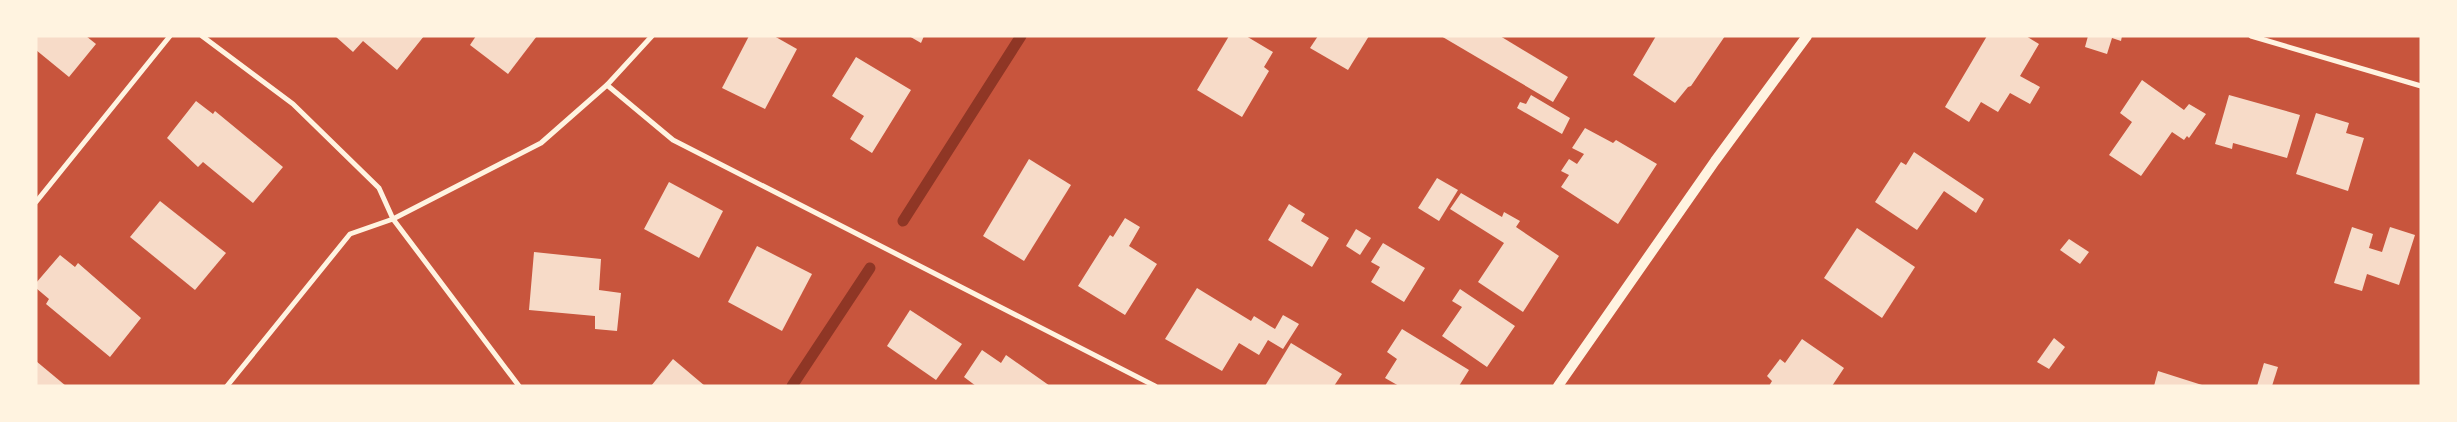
<svg xmlns="http://www.w3.org/2000/svg" width="2457" height="422" viewBox="0 0 2457 422" font-family="'Crimson Pro',serif">
	<style>
		.lines { fill: none; stroke-linecap: round; stroke-linejoin: round }
		.stream { stroke: #8f3625; stroke-width: 11 }
		.building { fill: #f7dbc8 }
		.minor { stroke: #fff3e0; stroke-width: 5 }
		.secondary { stroke: #fff3e0; stroke-width: 10 }
	</style>
	<rect width="100%" height="100%" fill="#c8553d"/>
	<g class="lines">
		<g class="stream">
			<polyline points="903,221 1021,36"/>
			<polyline points="792,386 870,268"/>
		</g>
	</g>
	<g class="building">
		<polygon points="36,36 86,36 96,44 69,77 36,50"/>
		<polygon points="335,36 424,36 397,70 363,41 353,52"/>
		<polygon points="476,36 537,36 508,74 470,45"/>
		<polygon points="749,36 774,36 797,49 765,109 722,88"/>
		<polygon points="909,36 924,36 921,43"/>
		<polygon points="1229,36 1246,36 1273,52 1264,67 1269,71 1242,117 1197,90"/>
		<polygon points="1318,36 1369,36 1348,70 1310,48"/>
		<polygon points="1441,36 1500,36 1568,77 1553,102"/>
		<polygon points="1656,36 1725,36 1691,86 1688,87 1675,103 1633,75"/>
		<polygon points="1987,36 2026,36 2039,44 2020,76 2040,87 2030,104 2010,93 1998,112 1981,102 1969,122 1945,107"/>
		<polygon points="2088,36 2122,36 2121,41 2112,38 2107,54 2085,47"/>
		<polygon points="856,57 911,90 872,153 850,139 864,116 832,96"/>
		<polygon points="2142,80 2184,110 2189,104 2206,114 2189,138 2187,136 2184,140 2172,132 2141,176 2109,155 2132,122 2120,113"/>
		<polygon points="1531,95 1570,118 1562,134 1517,108 1520,102 1526,104"/>
		<polygon points="2229,95 2300,115 2287,158 2233,143 2232,149 2215,144"/>
		<polygon points="196,101 213,114 215,111 283,167 253,203 203,162 198,167 167,138"/>
		<polygon points="2316,113 2349,123 2346,133 2364,138 2348,191 2296,174"/>
		<polygon points="1585,128 1613,143 1616,140 1657,164 1618,224 1561,187 1569,175 1561,171 1569,159 1577,164 1584,154 1572,148"/>
		<polygon points="1914,152 1984,199 1976,213 1944,191 1917,230 1875,202 1901,162 1906,165"/>
		<polygon points="1029,159 1071,185 1024,261 983,236"/>
		<polygon points="1437,178 1458,190 1439,221 1418,208"/>
		<polygon points="669,182 723,211 699,258 644,229"/>
		<polygon points="1461,193 1502,217 1504,212 1520,221 1516,227 1559,256 1523,312 1478,282 1504,243 1450,209"/>
		<polygon points="160,201 226,253 195,290 130,237"/>
		<polygon points="1289,204 1305,214 1301,221 1329,238 1312,267 1268,240"/>
		<polygon points="1125,218 1140,227 1129,246 1157,264 1125,315 1078,286 1110,235 1113,237"/>
		<polygon points="2352,227 2373,234 2369,248 2382,252 2390,227 2415,235 2399,285 2367,274 2362,291 2334,283"/>
		<polygon points="1857,228 1915,267 1882,318 1824,278"/>
		<polygon points="1356,229 1371,238 1360,255 1346,246"/>
		<polygon points="2069,239 2089,252 2080,264 2060,250"/>
		<polygon points="1383,243 1425,268 1404,302 1371,282 1380,267 1371,262"/>
		<polygon points="757,246 812,274 782,331 728,302"/>
		<polygon points="534,252 601,259 599,290 621,293 617,331 595,329 595,316 529,310"/>
		<polygon points="60,255 75,267 78,263 141,318 110,357 46,304 49,299 36,288 36,283"/>
		<polygon points="1197,288 1251,321 1254,316 1275,329 1283,315 1299,324 1283,349 1268,340 1259,355 1239,343 1222,371 1165,339"/>
		<polygon points="1460,289 1515,326 1487,367 1442,336 1462,307 1452,301"/>
		<polygon points="910,310 962,344 936,380 887,346"/>
		<polygon points="1402,329 1469,370 1459,386 1399,386 1385,378 1397,359 1387,352"/>
		<polygon points="2054,338 2065,347 2049,369 2037,362"/>
		<polygon points="1802,339 1844,368 1832,386 1769,386 1772,381 1767,376 1780,359 1785,363"/>
		<polygon points="1291,343 1342,374 1334,386 1265,386"/>
		<polygon points="982,350 1001,363 1006,355 1050,386 976,386 964,377"/>
		<polygon points="673,359 705,386 651,386"/>
		<polygon points="36,361 66,386 36,386"/>
		<polygon points="2264,363 2278,367 2272,386 2257,386"/>
		<polygon points="2158,371 2202,385 2202,386 2154,386"/>
	</g>
	<g class="lines">
		<g class="minor">
			<polyline points="202,36 293,104 379,188 393,219 519,386"/>
			<polyline points="2251,36 2421,86"/>
			<polyline points="607,85 673,140 1155,386"/>
			<polyline points="36,202 170,36"/>
			<polyline points="227,386 350,234 393,219 541,143 607,85 652,36"/>
		</g>
		<polyline class="secondary" points="1558,386 1715,161 1807,36"/>
	</g>
	<rect width="2457" height="422" fill="none" stroke="#fff3e0" stroke-width="75"/>
</svg>
